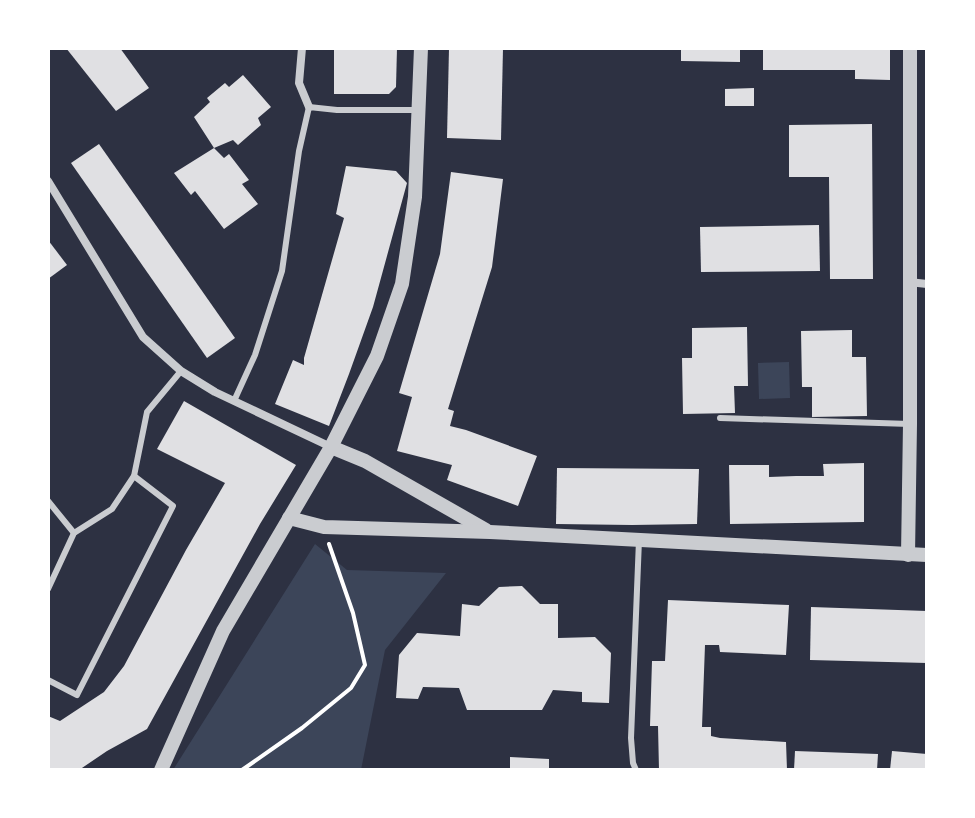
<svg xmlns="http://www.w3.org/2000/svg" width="975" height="818" viewBox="0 0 975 818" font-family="'DM Sans',sans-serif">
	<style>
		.green { fill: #3c4559 }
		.building { fill: #e0e0e3 }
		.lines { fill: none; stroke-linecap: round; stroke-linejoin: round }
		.path { stroke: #fff; stroke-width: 4 }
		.service { stroke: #caccd0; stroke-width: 6 }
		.minor { stroke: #caccd0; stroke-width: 8 }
		.tertiary { stroke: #caccd0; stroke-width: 14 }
	</style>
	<rect width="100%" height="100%" fill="#2d3142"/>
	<g class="green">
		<polygon points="789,362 790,398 759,399 758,363"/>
		<polygon points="315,544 347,570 446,573 385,650 361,770 173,770"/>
	</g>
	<g class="building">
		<polygon points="66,48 120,48 149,88 116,111"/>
		<polygon points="397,48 396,87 389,94 334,94 334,49"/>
		<polygon points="449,48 503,48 501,140 447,138"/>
		<polygon points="681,48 740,48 740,62 681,61"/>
		<polygon points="763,48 890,48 890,80 855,79 855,70 763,70"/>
		<polygon points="243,75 271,107 258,118 261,125 238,145 233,140 214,148 194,117 210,102 207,98 225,83 229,87"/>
		<polygon points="754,88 754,106 725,106 725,89"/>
		<polygon points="872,124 873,279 830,279 829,177 789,177 789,125"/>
		<polygon points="99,144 235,338 207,358 71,163"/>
		<polygon points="214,148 224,158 229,154 249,180 242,184 258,204 224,229 195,191 191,195 174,173"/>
		<polygon points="346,166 396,171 407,183 373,307 349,374 329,426 275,404 293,360 304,365 304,358 344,218 336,214"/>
		<polygon points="451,172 503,179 492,267 448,409 454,411 450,426 466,430 537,456 518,506 447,480 452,465 397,451 412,397 399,393 440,254"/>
		<polygon points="819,225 820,271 701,272 700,227"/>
		<polygon points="48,240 67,265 48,279"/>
		<polygon points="747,327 748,386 734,386 735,413 683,414 682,358 692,358 692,328"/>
		<polygon points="852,330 852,357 866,357 867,416 812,417 812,387 802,387 801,331"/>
		<polygon points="184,401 296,465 260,524 147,729 107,751 79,770 48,770 48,716 60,721 104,692 124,666 186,550 225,483 157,449"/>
		<polygon points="864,463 864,522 730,524 729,465 769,465 769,477 796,476 824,476 823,464"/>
		<polygon points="557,468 699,469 697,524 632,525 556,524"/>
		<polygon points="522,586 540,604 558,604 558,638 595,637 611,653 609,703 582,702 582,692 553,690 542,710 467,710 459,688 423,687 418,699 396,698 399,655 417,633 460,636 462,604 479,606 499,587"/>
		<polygon points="668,600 789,605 786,655 720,652 719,645 705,645 702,727 711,727 711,736 720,738 786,742 787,770 659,770 658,726 650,726 652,661 665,661"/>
		<polygon points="811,607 927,611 927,663 810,660"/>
		<polygon points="795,751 878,754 877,770 794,770"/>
		<polygon points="892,751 927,754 927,770 890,770"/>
		<polygon points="510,757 549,759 549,770 510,770"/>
	</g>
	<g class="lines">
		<polyline class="path" points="242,770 302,728 351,688 365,665 353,613 329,544"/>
		<g class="service">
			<polyline points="234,401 255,355 282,271 299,151 309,107 337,110 418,110"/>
			<polyline points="720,418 910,424"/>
			<polyline points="48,501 74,533"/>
			<polyline points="48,589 74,533 112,509 134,476 147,412 181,371"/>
			<polyline points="48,680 77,695 173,506 134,476"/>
			<polyline points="636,770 633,763 631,738 639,540"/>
		</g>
		<g class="minor">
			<polyline points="302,48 299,83 309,107"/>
			<polyline points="48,181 143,337 181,371 215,392 331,447"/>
			<polyline points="909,282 927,284"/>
		</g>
		<g class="tertiary">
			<polyline points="331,447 365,461 486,530"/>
			<polyline points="289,518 324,527 490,532 927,555"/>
			<polyline points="908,555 910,424 910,48"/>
			<polyline points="161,770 223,631 331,447 377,356 402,284 415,197 421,48"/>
		</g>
	</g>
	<rect width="975" height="818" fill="none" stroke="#ffffff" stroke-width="100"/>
</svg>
